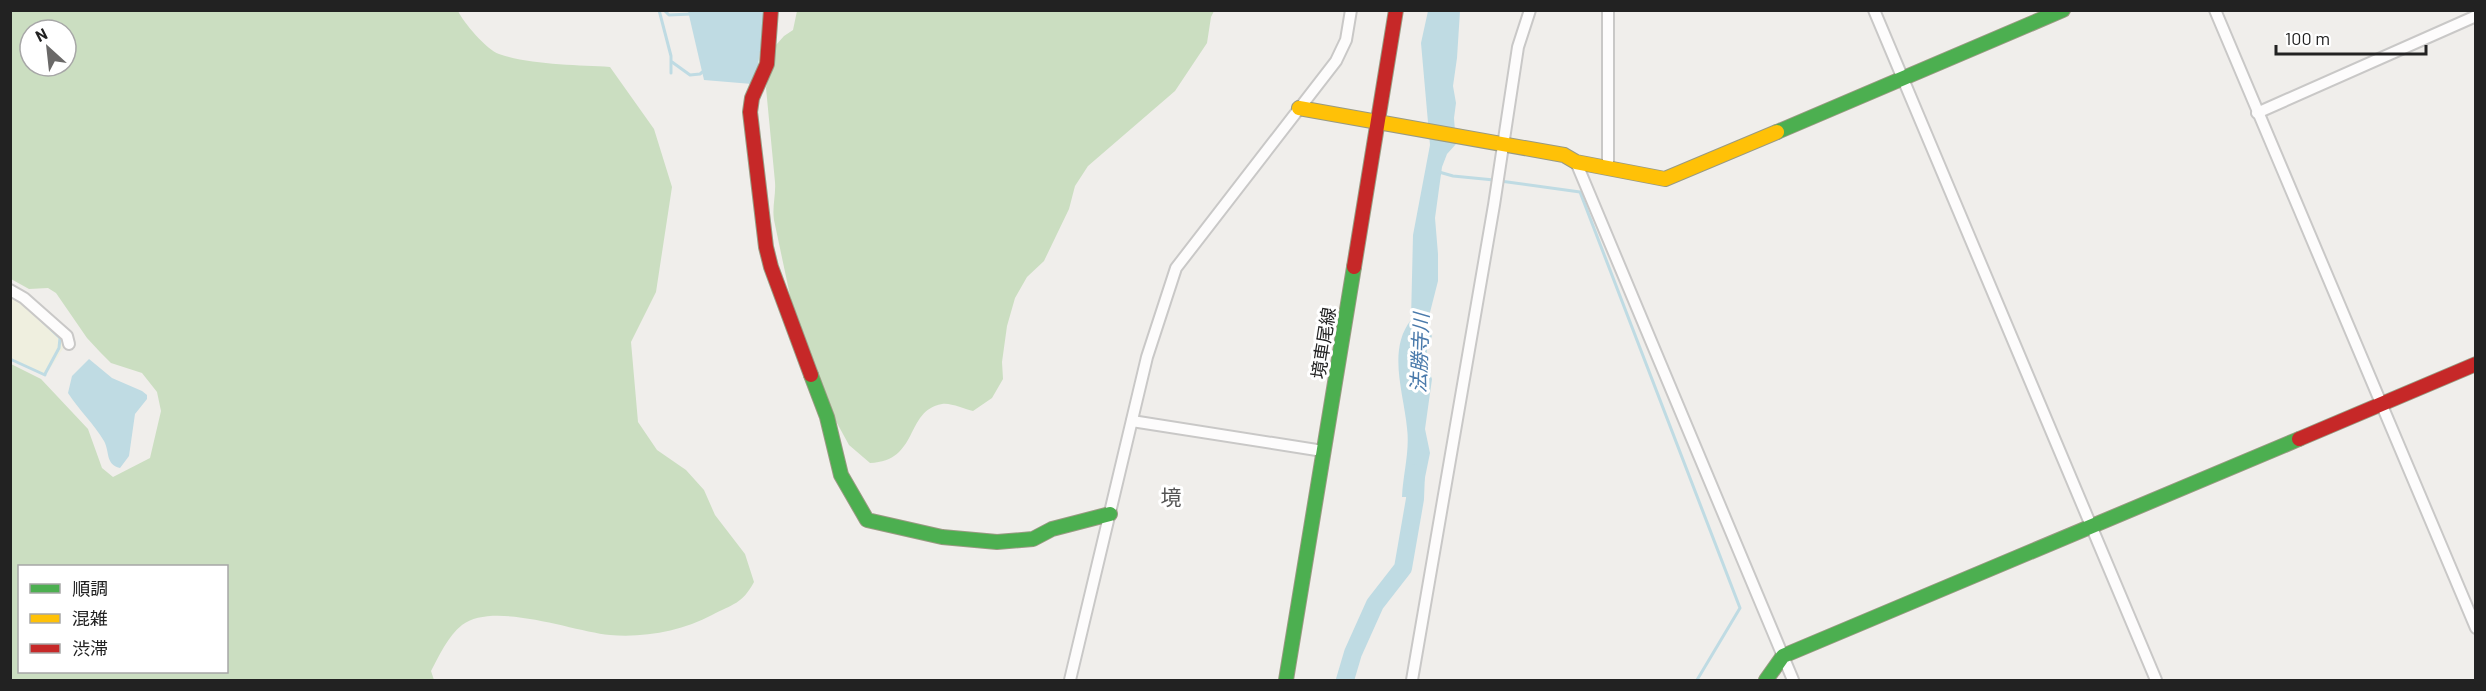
<svg xmlns="http://www.w3.org/2000/svg" width="2486" height="691" viewBox="0 0 2486 691" font-family="Barlow,'Noto Sans JP',sans-serif">
	<style>
		.farmland { fill: #efefdf }
		.forest { fill: #cbdec1; fill-rule: evenodd }
		.water { fill: #bfdbe3 }
		.lines { fill: none; stroke-linecap: round; stroke-linejoin: round }
		.stream { stroke: #bfdbe3; stroke-width: 3 }
		.river { stroke: #bfdbe3; stroke-width: 18 }
		.street-casing { stroke: #c9c8c7; stroke-width: 14 }
		.fast-casing { stroke: #999a82; stroke-width: 16 }
		.slow-casing { stroke: #999a82; stroke-width: 16 }
		.jam-casing { stroke: #999a82; stroke-width: 16 }
		.street { stroke: #fdfcfc; stroke-width: 10 }
		.fast { stroke: #4caf50; stroke-width: 14 }
		.slow { stroke: #ffc107; stroke-width: 14 }
		.jam { stroke: #c62828; stroke-width: 14 }
		.labels { text-anchor: middle; dominant-baseline: central; stroke-width: 6; stroke-linejoin: round; paint-order: stroke }
		.street-label { font-size: 18px; fill: #222; stroke: #fff }
		.water-label { font-size: 20px; font-style: italic; fill: #4a7aab; stroke: #fff }
		.quarter-label { font-size: 21px; fill: #555; stroke: #fff }
	</style>
	<rect width="100%" height="100%" fill="#f0eeeb"/>
	<polygon class="farmland" points="10,293 66,337 66,344 45,376 11,360"/>
	<g class="forest">
		<path d="M11 10 458 11C463 22 487 50 499 54 529 65 578 65 610 67L654 129 672 187 656 292 631 342 638 422 657 450 686 470 704 490 715 515 745 554 754 582C742 604 733 604 712 615 682 631 644 638 610 635 572 631 494 601 462 625 448 636 439 656 431 671L434 680H11V364L41 379 88 429 102 468 113 477 150 458 161 411 157 392 142 373 111 363 100 352 87 338 56 293 48 288 29 289 11 279 12 155ZM30 30H66V66H30ZM20 566H226V672H20Z"/>
		<path d="M797 11H1214L1211 17 1207 43 1175 91 1088 166 1075 186 1069 209 1044 261 1027 277 1015 298 1007 326 1002 362 1003 379 992 398 973 411C965 409 949 402 942 404 904 411 920 461 870 463L849 445 832 414 795 319 774 220C772 207 776 195 775 182L766 88 776 45 784 36 793 30Z"/>
	</g>
	<g class="water">
		<polygon points="688,11 766,11 758,65 752,84 704,80"/>
		<path d="M1428 11H1460L1457 58 1453 86 1456 103 1454 118 1456 144 1447 154 1442 167 1435 218 1438 254V281L1426 328 1432 336 1427 347V366L1432 379 1425 429 1430 453 1421 497H1402C1403 474 1410 451 1407 428 1404 394 1387 350 1411 320L1413 235 1430 145 1421 43Z"/>
		<path d="M89 359 112 378 142 391 147 395V399L135 414 129 456 120 468C105 464 110 452 104 441 94 424 79 410 68 393L72 376Z"/>
	</g>
	<g class="lines">
		<g class="stream">
			<polyline points="659,10 671,56 671,73"/>
			<polyline points="664,10 669,15 691,14"/>
			<polyline points="672,62 690,75 700,74 706,69"/>
			<polyline points="1439,172 1453,176 1494,180"/>
			<polyline points="1500,181 1580,192 1740,608 1697,680"/>
			<polyline points="25,305 60,338 59,348 45,374"/>
			<polyline points="10,359 45,375"/>
		</g>
		<polyline class="river" points="1345,680 1353,653 1375,604 1403,568 1415,499 1416,473"/>
		<g class="street-casing">
			<g id="street">
				<polyline points="1608,10 1608,167"/>
				<polyline points="1874,10 2156,680"/>
				<polyline points="2215,10 2476,628"/>
				<polyline points="2257,113 2476,16"/>
				<polyline points="1576,162 1793,680"/>
				<polyline points="10,290 24,298 67,336 69,344"/>
				<polyline points="1132,421 1323,451"/>
				<polyline points="1070,680 1147,357 1176,268 1336,61 1346,40 1351,10"/>
				<polyline points="1412,680 1494,205 1518,47 1530,10"/>
			</g>
		</g>
		<g class="fast-casing">
			<g id="fast">
				<polyline points="1777,132 2063,10"/>
				<polyline points="811,375 827,417 841,475 867,520 942,537 997,542 1033,539 1052,529 1110,514"/>
				<polyline points="1286,680 1354,267"/>
				<polyline points="1766,680 1783,656 2299,439"/>
			</g>
		</g>
		<g class="slow-casing">
			<polyline id="slow" points="1299,108 1564,155 1576,162 1665,179 1777,132"/>
		</g>
		<g class="jam-casing">
			<g id="jam">
				<polyline points="771,10 767,64 752,98 750,112 766,247 771,267 811,375"/>
				<polyline points="1354,267 1396,10"/>
				<polyline points="2299,439 2476,364"/>
			</g>
		</g>
		<use href="#street" class="street"/>
		<use href="#fast" class="fast"/>
		<use href="#slow" class="slow"/>
		<use href="#jam" class="jam"/>
	</g>
	<g class="labels">
		<g class="street-label">
			<text transform="translate(1323 343) rotate(-81)">境車尾線</text>
		</g>
		<g class="water-label">
			<text transform="translate(1419 353) rotate(-88)">法勝寺川</text>
		</g>
		<g class="quarter-label">
			<text x="1171" y="496">境</text>
		</g>
	</g>
	<rect width="2486" height="691" fill="none" stroke="#222222" stroke-width="24"/>
	<rect x="18" y="565" width="210" height="108" fill="#ffffff" stroke="#a7a7a7" stroke-width="1.5"/>
	<rect x="30" y="584" width="30" height="9" fill="#4caf50" stroke="#a7a7a7" stroke-width="1.5"/>
	<text x="72" y="595" font-size="18" fill="#222222">順調</text>
	<rect x="30" y="614" width="30" height="9" fill="#ffc107" stroke="#a7a7a7" stroke-width="1.5"/>
	<text x="72" y="625" font-size="18" fill="#222222">混雑</text>
	<rect x="30" y="644" width="30" height="9" fill="#c62828" stroke="#a7a7a7" stroke-width="1.5"/>
	<text x="72" y="655" font-size="18" fill="#222222">渋滞</text>
	<g transform="translate(48 48) rotate(333)"><circle r="28" fill="#ffffff" stroke="#a7a7a7" stroke-width="1.5"/>
	<path d="M0-4.5L10 22L0 15L-10 22Z" fill="#6a6968"/>
	<text y="-9" font-size="16" font-weight="bold" text-anchor="middle" fill="#222222">N</text>
	</g>
	<path d="M2276 45v9h150v-9" fill="none" stroke="#222222" stroke-width="3"/>
	<text x="2285" y="45" font-size="18" fill="#222222" stroke="#ffffff" stroke-width="4.5" paint-order="stroke">100 m</text>
</svg>
